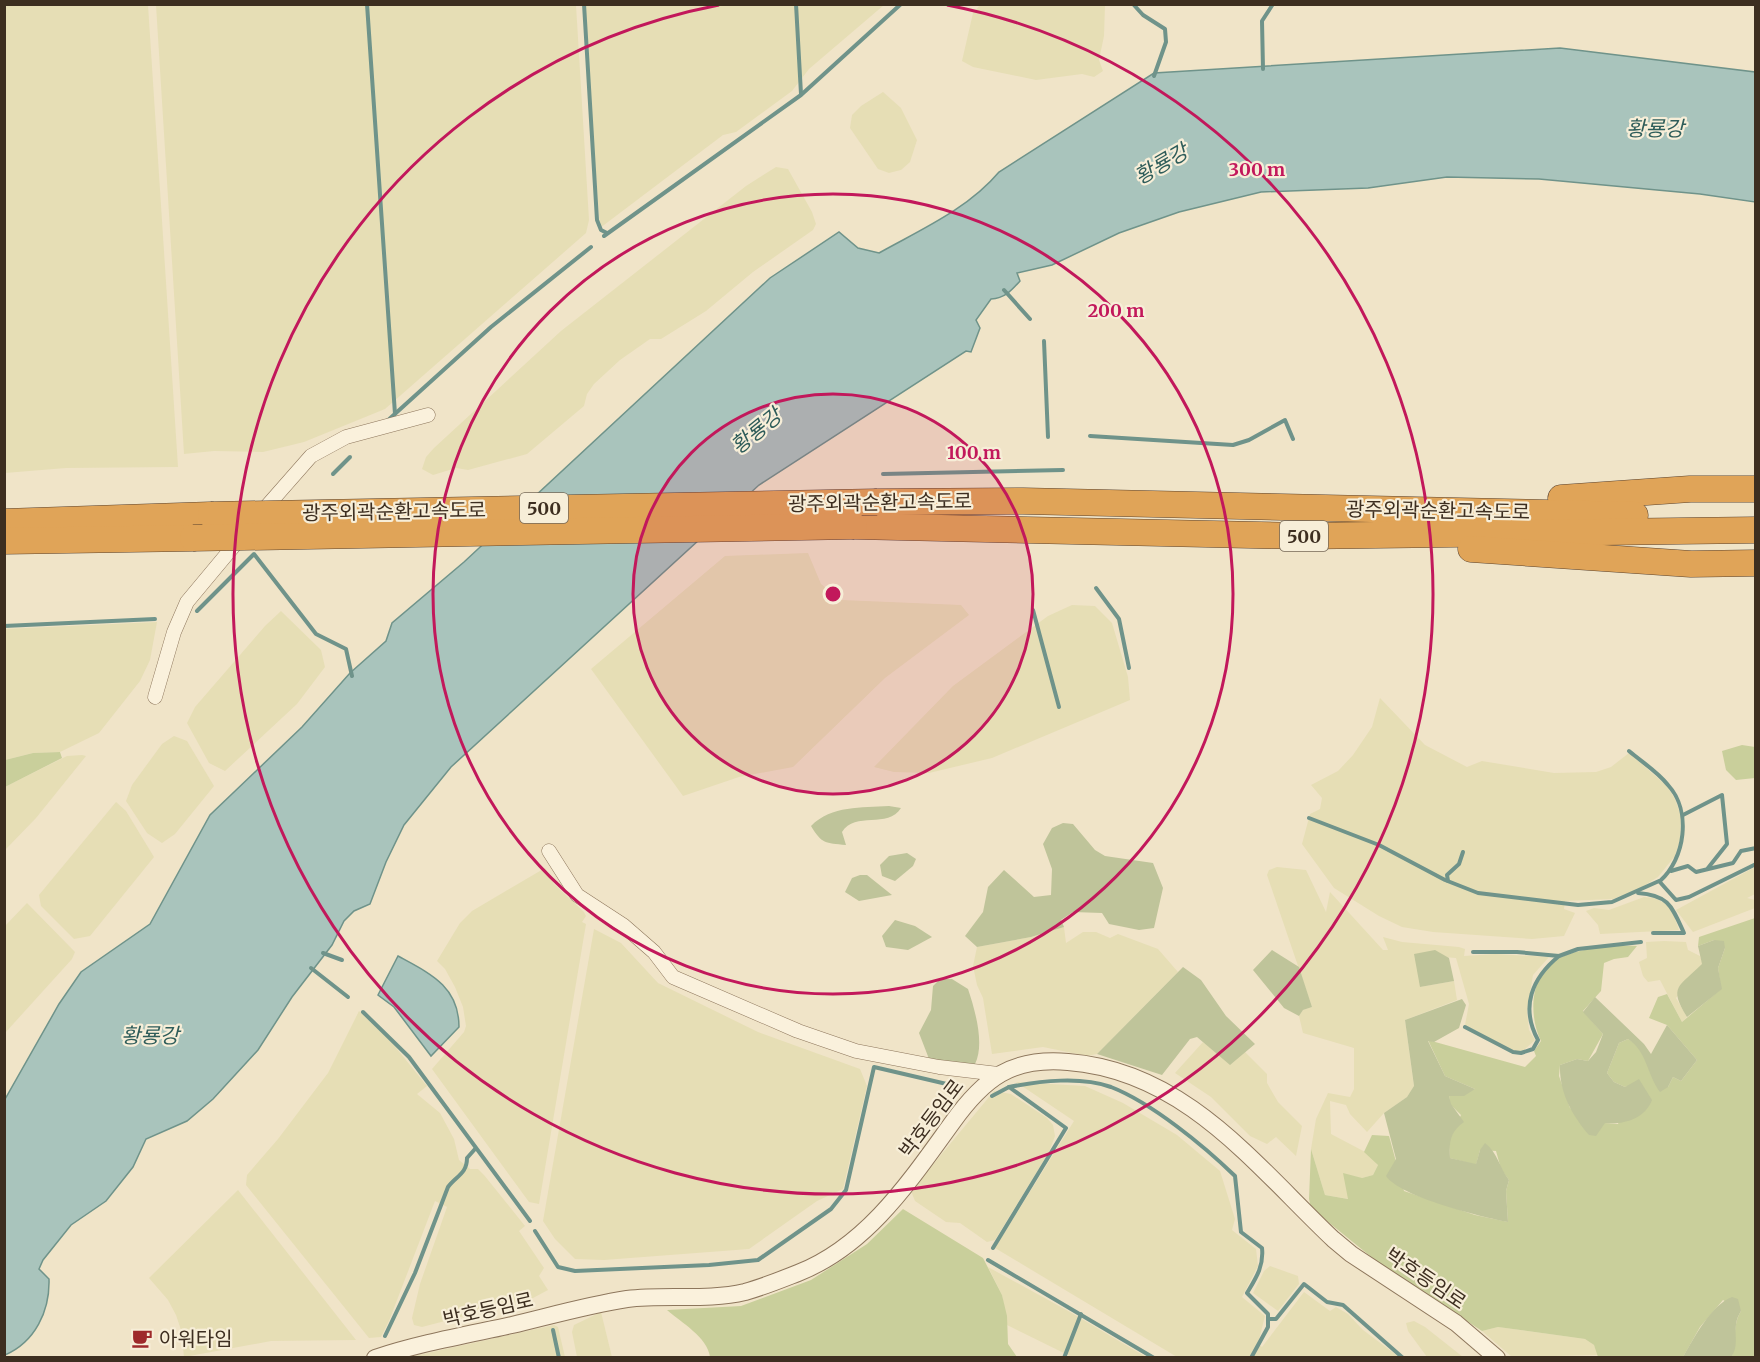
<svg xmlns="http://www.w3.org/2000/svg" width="1760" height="1362" viewBox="0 0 1760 1362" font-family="Merriweather,'Noto Sans KR',serif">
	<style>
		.farmland { fill: #e6deb5 }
		.green { fill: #c9cf9b }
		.cemetery { fill: #bfc49a }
		.water { fill: #a9c4bc; stroke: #6f938a; stroke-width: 1.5 }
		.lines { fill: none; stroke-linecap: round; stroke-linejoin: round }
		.stream { stroke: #6f938a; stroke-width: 4 }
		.minor-casing { stroke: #8d765c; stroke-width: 15 }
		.tertiary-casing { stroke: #8d765c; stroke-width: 18 }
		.motorway-casing { stroke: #5b4430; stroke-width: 27 }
		.minor { stroke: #faf1dc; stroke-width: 14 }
		.tertiary { stroke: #faf1dc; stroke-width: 16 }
		.motorway { stroke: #e0a458; stroke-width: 26 }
		.motorway-bridge-casing { stroke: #5b4430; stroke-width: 27; stroke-linecap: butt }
		.motorway-bridge { stroke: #e0a458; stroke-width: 26 }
		.ring { fill: none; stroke: #c2185b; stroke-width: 3 }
		.labels { text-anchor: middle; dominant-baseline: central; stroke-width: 4.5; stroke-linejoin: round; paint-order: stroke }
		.shield { fill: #f7eed8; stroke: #756857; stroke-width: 1.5 }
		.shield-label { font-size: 18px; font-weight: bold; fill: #3d2e20 }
		.street-label { font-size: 20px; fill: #3d2e20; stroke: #f7eed8 }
		.poi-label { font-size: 20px; fill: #3d2e20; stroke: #f7eed8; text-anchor: start }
		.water-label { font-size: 21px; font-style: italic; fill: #2f5d5a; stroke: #f7eed8 }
		.centre { fill: #c2185b; stroke: #f7eed8; stroke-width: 3 }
		.ring-label { font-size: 18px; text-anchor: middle; font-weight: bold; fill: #c2185b; stroke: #f7eed8; stroke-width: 4.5; stroke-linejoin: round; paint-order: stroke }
	</style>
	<rect width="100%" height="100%" fill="#f0e4c8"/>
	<g class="farmland">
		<polygon points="5,4 148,5 178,467 66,468 5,473"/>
		<polygon points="156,5 576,5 589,220 586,233 385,409 304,442 263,452 214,451 184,454"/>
		<polygon points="583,5 583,4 884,5 809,69 792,91 736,132 723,135 600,228"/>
		<polygon points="980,5 1105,5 1104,36 1099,60 1103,71 1094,77 1082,74 1036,80 973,67 962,61 973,13"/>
		<polygon points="883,92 901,108 917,140 910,162 901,170 889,173 878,169 850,128 852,115 861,106"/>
		<polygon points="776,167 788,169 812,212 816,224 813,230 753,272 706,311 661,339 650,339 620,360 594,384 587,394 584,406 527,454 468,470 456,468 433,475 422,469 426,457 434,448 561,331 746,186"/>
		<polygon points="808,553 821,584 841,600 961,605 969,615 885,678 793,767 739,777 683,796 591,669 725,556"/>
		<polygon points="1072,605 1095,606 1112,623 1128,677 1130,700 992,758 929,773 894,772 874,767 953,686 1048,616"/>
		<polygon points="281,611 321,650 325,667 297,704 225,771 209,763 187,723 195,707 265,626"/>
		<polygon points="157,622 150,660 140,681 99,733 60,752 33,753 5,760 4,629"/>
		<polygon points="1380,698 1425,745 1467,767 1482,761 1554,773 1596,772 1611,767 1629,753 1667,786 1675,799 1681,816 1680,840 1675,856 1658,877 1639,889 1613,899 1565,901 1564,909 1575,913 1564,936 1532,939 1433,932 1402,927 1379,916 1334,888 1302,844 1310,814 1320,809 1322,798 1311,785 1338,771 1353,755 1372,727"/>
		<polygon points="174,736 187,741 214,786 175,834 162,843 147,833 126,801 132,785 162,744"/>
		<polygon points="82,755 86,756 36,818 5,850 5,787 67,756"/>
		<polygon points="116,802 126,811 154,857 90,936 74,939 41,906 39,895"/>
		<polygon points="1277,867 1306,870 1326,912 1330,892 1383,950 1388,950 1383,937 1402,942 1459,947 1465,949 1464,956 1495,954 1549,957 1533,975 1527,1012 1529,1030 1535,1040 1523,1051 1514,1051 1465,1025 1469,1004 1456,958 1443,957 1420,987 1454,981 1457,1000 1405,1020 1414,1087 1407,1097 1384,1113 1367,1132 1350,1114 1346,1105 1330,1101 1331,1134 1369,1154 1378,1165 1373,1175 1362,1178 1349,1199 1325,1195 1311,1149 1316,1119 1328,1093 1350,1097 1354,1089 1354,1048 1303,1033 1299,1016 1303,1010 1312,1007 1267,875 1269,870"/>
		<polygon points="1755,867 1755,894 1747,898 1755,900 1755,908 1693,932 1676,910"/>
		<polygon points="545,868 554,884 584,912 586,916 582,922 586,924 539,1204 529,1202 432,1069 464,1032 466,1026 463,1007 455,987 445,969 437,961 460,923 472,911"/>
		<polygon points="1644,897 1654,898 1665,903 1673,912 1679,930 1600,934 1598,925 1586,911 1594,908 1609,910"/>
		<polygon points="27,903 75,952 72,959 5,1033 5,926"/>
		<polygon points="1064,927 1066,943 1083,932 1096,932 1110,938 1118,934 1158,949 1178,972 1097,1054 1087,1056 1043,1047 992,1054 983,998 977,985 973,966 977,947 1031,937"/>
		<polygon points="594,929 621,943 658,983 758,1032 860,1069 867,1086 843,1189 817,1201 749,1249 604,1260 575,1259 555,1239 543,1221"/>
		<polygon points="1664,941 1686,942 1688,950 1700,956 1703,964 1676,998 1687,1017 1682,1022 1660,980 1648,982 1643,976 1639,962 1647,958 1646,942"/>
		<polygon points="359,1011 393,1044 427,1086 417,1094 440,1113 454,1139 459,1160 470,1169 478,1169 484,1175 525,1226 519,1231 544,1268 539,1276 548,1290 533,1298 422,1327 414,1325 412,1318 420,1284 447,1207 435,1201 389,1321 381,1337 369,1338 246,1185 247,1175 278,1139 328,1073"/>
		<polygon points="1203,1042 1230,1064 1245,1052 1267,1074 1267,1083 1278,1102 1302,1126 1296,1156 1276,1137 1267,1144 1250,1136 1211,1097 1175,1073"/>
		<polygon points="1016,1082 1085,1086 1123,1103 1177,1135 1220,1171 1235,1219 1232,1230 1256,1249 1258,1266 1242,1297 1265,1316 1258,1344 1262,1347 1304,1292 1330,1311 1336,1307 1348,1314 1363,1330 1399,1357 1177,1357 995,1248 1074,1121"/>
		<polygon points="994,1091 1011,1094 1047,1118 1053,1125 1055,1136 1049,1152 995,1240 987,1242 960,1223 946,1222 915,1201 911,1191"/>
		<polygon points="238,1190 356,1340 271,1341 184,1357 181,1330 176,1315 168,1300 149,1278"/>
		<polygon points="1270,1266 1298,1276 1299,1284 1278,1311 1253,1293 1264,1271"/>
		<polygon points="988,1267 1070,1312 1146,1357 1072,1357 1007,1325 1002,1295"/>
		<polygon points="601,1312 612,1357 577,1357 572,1332 574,1325"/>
		<polygon points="1414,1321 1425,1327 1463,1357 1427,1357 1408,1331 1406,1323"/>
		<polygon points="554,1325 558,1327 565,1357 405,1358"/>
		<polygon points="1498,1327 1585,1339 1594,1345 1599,1355 1512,1357 1482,1331"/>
	</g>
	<g class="green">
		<polygon points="1742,745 1755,747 1755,778 1736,780 1726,770 1722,751"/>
		<polygon points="60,752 62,758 5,787 5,760 33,753"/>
		<path d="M1755 918V1357H1727L1732 1356C1737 1340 1732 1326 1741 1311L1723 1300 1700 1327 1683 1357H1598L1594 1345 1585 1339 1498 1327 1482 1331 1375 1260 1311 1208 1309 1199 1311 1149 1325 1195 1348 1199 1343 1173 1362 1178 1373 1175 1378 1165 1364 1152 1372 1135 1389 1136 1404 1191 1475 1215 1508 1222 1506 1191 1509 1180 1501 1169 1496 1151 1480 1150 1476 1165 1450 1158 1449 1141 1461 1115 1450 1104 1449 1095 1475 1089 1445 1076 1428 1040 1525 1067 1536 1056 1534 1051 1541 1041C1528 1015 1530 973 1559 958 1581 948 1612 945 1637 946L1628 957 1614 959 1604 963 1601 991 1583 1011 1603 1034 1588 1061 1577 1059 1560 1065 1559 1076 1570 1108 1605 1123 1618 1124 1631 1085 1625 1087 1614 1082 1607 1073 1619 1043 1628 1039 1636 1044 1668 1087 1673 1077 1681 1081 1697 1060 1667 1025 1649 1018 1658 997 1667 994 1682 1022 1721 989 1718 968 1725 948 1714 940 1698 946 1699 937Z"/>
		<path d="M903 1209 983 1258 1002 1295 1007 1316 1008 1344 1017 1357H710C707 1337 682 1323 667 1310L741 1306 811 1280 867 1244Z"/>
	</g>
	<g class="cemetery">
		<path d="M889 806 901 808C888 829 855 811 842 832L846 845C825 843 822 844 811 826 832 805 861 808 889 806Z"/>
		<polygon points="1063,823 1073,824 1095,850 1105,856 1153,863 1163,888 1154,928 1139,930 1109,924 1102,913 1073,912 1061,920 1064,927 1031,937 977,947 965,936 983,912 988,887 1004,870 1034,897 1051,895 1052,869 1043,844 1052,828"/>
		<polygon points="907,853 916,859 913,866 895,881 882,876 880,865 889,856"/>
		<polygon points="860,875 867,875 892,895 859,901 845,892 852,878"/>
		<polygon points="895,920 915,926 932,937 908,950 886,947 882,936"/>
		<path d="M1714 940 1724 941 1725 948 1718 968 1722 989 1687 1017C1668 986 1679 987 1702 964L1698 946Z"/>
		<polygon points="1272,950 1299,967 1312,1007 1303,1010 1299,1016 1284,1008 1253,970"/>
		<polygon points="1435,950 1449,958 1454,981 1420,987 1414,954"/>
		<polygon points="1183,967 1201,980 1226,1016 1255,1044 1230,1065 1197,1037 1190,1039 1162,1075 1097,1054"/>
		<path d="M940 979H952L968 989C975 1010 985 1044 975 1064H931L919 1033 931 1010 933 986Z"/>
		<path d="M1595 997 1644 1044 1651 1054 1667 1025 1697 1060 1681 1081 1673 1077 1668 1087 1660 1092C1647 1075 1647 1051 1628 1039L1619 1043 1607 1073 1614 1082 1625 1087 1639 1079 1652 1100C1645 1119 1623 1125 1605 1123L1596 1136 1589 1135C1572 1115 1559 1092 1560 1065L1577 1059 1588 1061 1596 1052 1603 1034 1583 1012Z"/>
		<path d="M1462 999 1466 1005 1459 1028 1434 1042 1428 1041 1445 1076 1475 1089 1464 1096H1449L1451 1104 1464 1122C1450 1132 1449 1142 1450 1158L1476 1164 1480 1150 1485 1143C1498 1153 1499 1167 1509 1180L1506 1191 1508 1222C1482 1217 1400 1197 1386 1176L1396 1159 1384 1113 1407 1097 1414 1086 1405 1020Z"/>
		<path d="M1732 1297 1738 1299 1741 1311C1730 1328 1741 1342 1732 1356L1683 1357C1694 1338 1711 1305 1732 1297Z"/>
	</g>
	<g class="water">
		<path d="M1560 48 1755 72V202L1700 194 1539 179 1447 177 1368 188 1261 192 1179 212 1119 233 1052 265 1017 273 1020 281C1011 291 1005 298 991 299L976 320 980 328 971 352 966 351 759 485 451 767 404 825 386 862 370 904 354 911 344 921 332 945 292 997 258 1050 213 1099 187 1121 146 1139 133 1167 106 1201 71 1225 43 1260 39 1269 49 1279C50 1311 35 1342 5 1355L4 1101 59 1004 81 972 150 924 210 815 302 727 350 673 386 641 392 623 464 562 770 278 839 232 858 248 879 253C920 230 968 209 999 172L1154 73Z"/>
		<path d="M398 956C429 973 459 986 459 1027L431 1056 394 1007 378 995Z"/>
	</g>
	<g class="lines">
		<g class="stream">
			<polyline points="367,4 395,414"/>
			<polyline points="584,4 597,220 601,230 607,233"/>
			<polyline points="796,4 801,94"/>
			<polyline points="1133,4 1143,15 1165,29 1166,42 1154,76"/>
			<polyline points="1263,69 1262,21 1273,4"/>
			<polyline points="604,236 801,95 901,4"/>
			<polyline points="1004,290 1030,319"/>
			<polyline points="1044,341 1048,437"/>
			<polyline points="386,422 491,327 591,247"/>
			<polyline points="1090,436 1233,445 1249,440 1285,420 1293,439"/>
			<polyline points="333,474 350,457"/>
			<polyline points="883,474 1063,470"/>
			<polyline points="1096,588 1119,619 1129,668"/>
			<polyline points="1033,610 1059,707"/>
			<polyline points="197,611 254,554 316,634 346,649 352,676"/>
			<polyline points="4,626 155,619"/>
			<path d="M1629 751C1642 762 1658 772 1668 785 1692 811 1685 859 1660 881"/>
			<polyline points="1683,815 1722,795 1727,844 1708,868"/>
			<polyline points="1309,818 1379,845 1445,880 1478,893 1578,905 1612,902 1659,881 1676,900 1689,897 1756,864"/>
			<polyline points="1671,871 1688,866 1696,872 1733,863 1741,851 1756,848"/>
			<polyline points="1448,881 1447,875 1459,864 1463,852"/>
			<path d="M1638 893C1669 895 1672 907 1684 933H1653"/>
			<polyline points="1473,952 1517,952 1559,956 1578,949 1641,942"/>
			<polyline points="323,953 342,960"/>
			<polyline points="311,968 348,997"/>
			<polyline points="363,1012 409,1057 530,1221"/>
			<path d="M1465 1027 1513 1052 1521 1053 1533 1049 1538 1040C1520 1007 1532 978 1559 956"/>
			<path d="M1009 1087C1041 1081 1080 1076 1111 1087 1152 1103 1204 1146 1235 1176L1241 1232 1262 1248C1264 1266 1256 1278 1247 1293L1268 1314V1327L1251 1358"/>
			<polyline points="992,1096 1009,1087 1066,1128 993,1248"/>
			<polyline points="535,1231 558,1267 575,1271 709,1265 758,1260 831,1209 846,1190 874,1067 951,1085"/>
			<polyline points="988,1260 1154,1358"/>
			<polyline points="1268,1319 1276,1319 1304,1284 1327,1302 1343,1305 1403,1358"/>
			<polyline points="553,1330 559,1358"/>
			<path d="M385 1336 415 1273 448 1187C456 1176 467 1174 467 1158L475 1149"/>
			<polyline points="1064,1358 1081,1314"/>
		</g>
		<g class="minor-casing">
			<g id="minor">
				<polyline points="260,514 311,456 346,437 428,415"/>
				<polyline points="155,697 174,632 187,602 242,536"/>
				<polyline points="549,851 577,895 623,925 654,952 673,977 798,1031 856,1051 939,1067 998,1074"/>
			</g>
		</g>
		<g class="tertiary-casing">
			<path id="tertiary" d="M375 1358C420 1343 466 1335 512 1325 550 1316 588 1305 627 1299 666 1294 707 1301 745 1292 763 1287 780 1280 798 1273 867 1246 910 1181 952 1123 984 1078 1012 1057 1068 1062 1185 1071 1254 1164 1333 1239L1351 1254 1456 1323 1497 1358"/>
		</g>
		<g class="motorway-casing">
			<g id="motorway">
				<polyline points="1561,498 1690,489 1756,489"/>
				<polyline points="877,502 1023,501 1635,515"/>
				<polyline points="4,522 211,515"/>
				<polyline points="854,526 1300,536 1756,530"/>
				<polyline points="4,541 193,538"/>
				<polyline points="1471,549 1691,564 1756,563"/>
			</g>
		</g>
		<use href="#minor" class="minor"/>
		<use href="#tertiary" class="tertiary"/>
		<use href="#motorway" class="motorway"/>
		<g class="motorway-bridge-casing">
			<g id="motorway-bridge">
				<polyline points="211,515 877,502"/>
				<polyline points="193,538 854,526"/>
			</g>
		</g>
		<use href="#motorway-bridge" class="motorway-bridge"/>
	</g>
	<circle cx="833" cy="594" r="200" fill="#c2185b" fill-opacity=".12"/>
	<g class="ring">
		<circle cx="833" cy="594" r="200"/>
		<circle cx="833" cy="594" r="400"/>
		<path d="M947 5A600 600 0 1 1 719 5"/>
	</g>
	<defs>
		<g id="cafe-bare" transform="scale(1.62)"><path d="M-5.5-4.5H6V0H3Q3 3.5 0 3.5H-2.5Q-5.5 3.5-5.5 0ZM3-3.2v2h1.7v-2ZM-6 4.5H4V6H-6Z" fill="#9e2a2b" stroke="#f7eed8" stroke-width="2.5" paint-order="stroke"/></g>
	</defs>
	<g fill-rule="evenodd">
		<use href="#cafe-bare" x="142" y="1338"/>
	</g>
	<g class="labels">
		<g class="shield">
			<rect x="520" y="493" width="48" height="30" rx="4.5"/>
			<rect x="1280" y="521" width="48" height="30" rx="4.5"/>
		</g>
		<g class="shield-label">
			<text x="544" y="508">500</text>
			<text x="1304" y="536">500</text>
		</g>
		<g class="street-label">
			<text transform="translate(880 502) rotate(-1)">광주외곽순환고속도로</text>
			<text transform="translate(1438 510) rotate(1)">광주외곽순환고속도로</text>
			<text transform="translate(394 511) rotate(-1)">광주외곽순환고속도로</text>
			<text transform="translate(931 1118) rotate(-53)">박호등임로</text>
			<text transform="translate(1426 1278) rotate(34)">박호등임로</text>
			<text transform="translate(488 1309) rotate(-13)">박호등임로</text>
		</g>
		<g class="poi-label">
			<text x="159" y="1338">아워타임</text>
		</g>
		<g class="water-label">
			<text x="1655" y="128">황룡강</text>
			<text transform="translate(1161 164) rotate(-30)">황룡강</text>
			<text transform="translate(756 431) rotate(-39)">황룡강</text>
			<text x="150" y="1035">황룡강</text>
		</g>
	</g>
	<circle cx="833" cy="594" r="9" class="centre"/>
	<g class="ring-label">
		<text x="1257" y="176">300 m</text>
		<text x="1116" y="317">200 m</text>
		<text x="974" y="459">100 m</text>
	</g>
	<rect width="1760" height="1362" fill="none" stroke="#3d2e20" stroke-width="12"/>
</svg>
